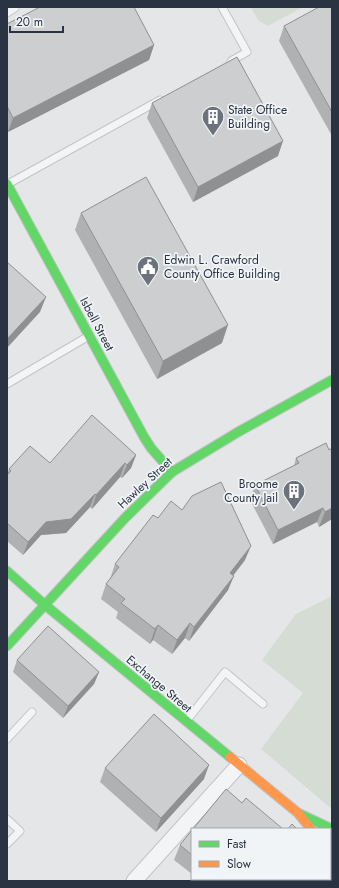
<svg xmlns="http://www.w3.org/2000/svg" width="339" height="888" viewBox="0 0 339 888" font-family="Jost,sans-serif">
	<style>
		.green { fill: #d5dcd4 }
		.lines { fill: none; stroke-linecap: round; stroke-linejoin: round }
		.lane-casing { stroke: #c2c4c6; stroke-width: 9 }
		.street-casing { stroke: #c2c4c6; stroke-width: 17 }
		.fast-casing { stroke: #c2c4c6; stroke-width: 11 }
		.slow-casing { stroke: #c2c4c6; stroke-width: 11 }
		.lane { stroke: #f2f4f5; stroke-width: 7 }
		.street { stroke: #f2f4f5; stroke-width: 15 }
		.fast { stroke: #63d668; stroke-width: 9 }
		.slow { stroke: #ff974d; stroke-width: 9 }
		.wall { fill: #afb1b3 }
		.shaded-wall { fill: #8f9092 }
		.building { fill: #ccced0; stroke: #8f9092 }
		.labels { text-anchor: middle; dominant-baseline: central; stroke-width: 3.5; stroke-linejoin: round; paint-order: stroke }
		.poi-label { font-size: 12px; fill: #2a3341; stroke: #f1f4f7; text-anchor: start }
		.street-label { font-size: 12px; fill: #2a3341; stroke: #f1f4f7 }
	</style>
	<rect width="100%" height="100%" fill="#e4e6e8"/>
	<g class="green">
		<polygon points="251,7 303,7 268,26 258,20"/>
		<polygon points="332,596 332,809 261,749 303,693 262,660 296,614"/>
	</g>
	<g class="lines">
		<g class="lane-casing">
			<g id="lane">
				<polyline points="222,7 247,52 231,61"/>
				<polyline points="7,13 15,8"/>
				<polyline points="8,184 160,100"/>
				<polyline points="7,384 87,337"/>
				<polyline points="188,719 225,672 263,704"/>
				<polyline points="7,739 32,712"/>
				<polyline points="7,819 20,831 7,844"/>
			</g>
		</g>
		<g class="street-casing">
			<polyline id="street" points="134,881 239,765"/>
		</g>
		<g class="fast-casing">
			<g id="fast">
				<polyline points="7,184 144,437 151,448 172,472"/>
				<polyline points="7,571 45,605 230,757"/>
				<polyline points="7,646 125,518 172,472 238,432 332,380"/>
				<polyline points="300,814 332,829"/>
				<polyline points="330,847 332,849"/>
			</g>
		</g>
		<g class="slow-casing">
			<polyline id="slow" points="230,757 298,813 311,829"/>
		</g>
		<use href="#lane" class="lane"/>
		<use href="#street" class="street"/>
		<use href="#fast" class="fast"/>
		<use href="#slow" class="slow"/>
	</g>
	<g class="wall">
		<polygon points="332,7 332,136 279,41 284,26"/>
		<polygon points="7,24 154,45 149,60 8,132 7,131"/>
		<polygon points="152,103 278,156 193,202 147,118"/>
		<polygon points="81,213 222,343 157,379 75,230"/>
		<polygon points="136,455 131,468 122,478 120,477 92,509 90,507 66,533 41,535 23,555 7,541 7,475 9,469 50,463"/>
		<polygon points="296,458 332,519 319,527 317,522 273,544 250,500 255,485 294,466"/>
		<polygon points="182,510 245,560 233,576 228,590 189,641 185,638 172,654 153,640 150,644 116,618 118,612 101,599 106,584 110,579 115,564 158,518"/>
		<polygon points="17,660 99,672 94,684 63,718 13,672"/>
		<polygon points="105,768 204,779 156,832 100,782"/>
		<polygon points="192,830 192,874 174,860 180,845"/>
		<polygon points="198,879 330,879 332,881 200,881"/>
	</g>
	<g class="shaded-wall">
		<polygon points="154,45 149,60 8,132 13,118"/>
		<polygon points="283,141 278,156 193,202 198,187"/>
		<polygon points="46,297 40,312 7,348 7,339"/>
		<polygon points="228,325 222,343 157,379 163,361"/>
		<polygon points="136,455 131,468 122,478 127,465"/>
		<polygon points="125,463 120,477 92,509 96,495"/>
		<polygon points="95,494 90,507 66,533 41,535 23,555 28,542 46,522"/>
		<polygon points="323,508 317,522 273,544 278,530"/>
		<polygon points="332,508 332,519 319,527 325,512"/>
		<polygon points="251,546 245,560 224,587 230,573"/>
		<polygon points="234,576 228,590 189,641 194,627"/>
		<polygon points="190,623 185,638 172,654 177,640"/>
		<polygon points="158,625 153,640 150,644 155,629"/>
		<polygon points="99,672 94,684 63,718 68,706"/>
		<polygon points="209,765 204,779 156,832 161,818"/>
	</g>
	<g class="building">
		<polygon points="40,7 134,7 154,45 13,118 7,106 7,24"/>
		<polygon points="319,7 332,7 332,112 284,26"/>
		<polygon points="237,57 283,141 198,187 152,103"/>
		<polygon points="146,177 228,325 163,361 81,213"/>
		<polygon points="7,262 46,297 7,339"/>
		<polygon points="92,415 136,455 127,465 125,463 96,495 95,494 71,519 46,522 28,542 7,523 7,475 11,471 9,469 30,446 50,463"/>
		<polygon points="326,443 329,450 332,448 332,508 325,512 323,508 278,530 255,485 299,463 296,458"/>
		<polygon points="221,482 251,546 230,573 234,576 194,627 190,623 177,640 158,625 155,629 121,603 125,599 106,584 119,567 115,564 153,515 158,518 171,501 182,510 192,496"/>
		<polygon points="48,626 99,672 68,706 17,660"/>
		<polygon points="154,714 209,765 161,818 105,768"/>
		<polygon points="226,789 242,803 246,798 283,829 193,829"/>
		<polygon points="292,824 297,829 288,829"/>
		<polygon points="192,830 192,855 180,845"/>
		<polygon points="330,856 332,858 332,881 214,881 212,879 330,879"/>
	</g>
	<defs>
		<g id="building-pin" transform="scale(1.15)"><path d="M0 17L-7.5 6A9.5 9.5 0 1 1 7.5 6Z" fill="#6b727b" stroke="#f1f4f7"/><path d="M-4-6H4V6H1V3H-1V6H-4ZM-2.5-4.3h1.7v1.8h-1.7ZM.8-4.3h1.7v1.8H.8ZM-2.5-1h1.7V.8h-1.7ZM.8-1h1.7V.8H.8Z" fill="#fff"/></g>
		<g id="civic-pin" transform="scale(1.15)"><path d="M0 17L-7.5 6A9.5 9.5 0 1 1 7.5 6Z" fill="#6b727b" stroke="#f1f4f7"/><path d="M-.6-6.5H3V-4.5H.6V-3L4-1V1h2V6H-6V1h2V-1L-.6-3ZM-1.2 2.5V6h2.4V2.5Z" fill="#fff"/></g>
	</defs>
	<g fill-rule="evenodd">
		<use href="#building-pin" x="213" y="117"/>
		<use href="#civic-pin" x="148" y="267"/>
		<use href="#building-pin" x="294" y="491"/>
	</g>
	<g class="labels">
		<g class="poi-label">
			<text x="228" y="110">State Office<tspan x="228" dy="14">Building</tspan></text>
			<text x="164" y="260">Edwin L. Crawford<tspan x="164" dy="14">County Office Building</tspan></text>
			<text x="278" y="484" text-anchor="end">Broome<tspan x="278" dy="14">County Jail</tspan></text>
		</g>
		<g class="street-label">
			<text transform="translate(97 324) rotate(62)">Isbell Street</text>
			<text transform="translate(145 483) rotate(-43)">Hawley Street</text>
			<text transform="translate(159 684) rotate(40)">Exchange Street</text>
		</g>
	</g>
	<rect width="339" height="888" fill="none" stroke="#2a3341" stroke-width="16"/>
	<rect x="191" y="828" width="140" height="52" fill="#f1f4f7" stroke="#a1a7ae"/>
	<rect x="199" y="841" width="20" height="6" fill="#63d668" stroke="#a1a7ae"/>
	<text x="227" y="848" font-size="12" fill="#2a3341">Fast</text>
	<rect x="199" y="861" width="20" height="6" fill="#ff974d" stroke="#a1a7ae"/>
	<text x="227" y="868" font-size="12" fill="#2a3341">Slow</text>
	<path d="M10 26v6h53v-6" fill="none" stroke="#2a3341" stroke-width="2"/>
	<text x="16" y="26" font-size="12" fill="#2a3341" stroke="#f1f4f7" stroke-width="3" paint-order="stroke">20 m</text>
</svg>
